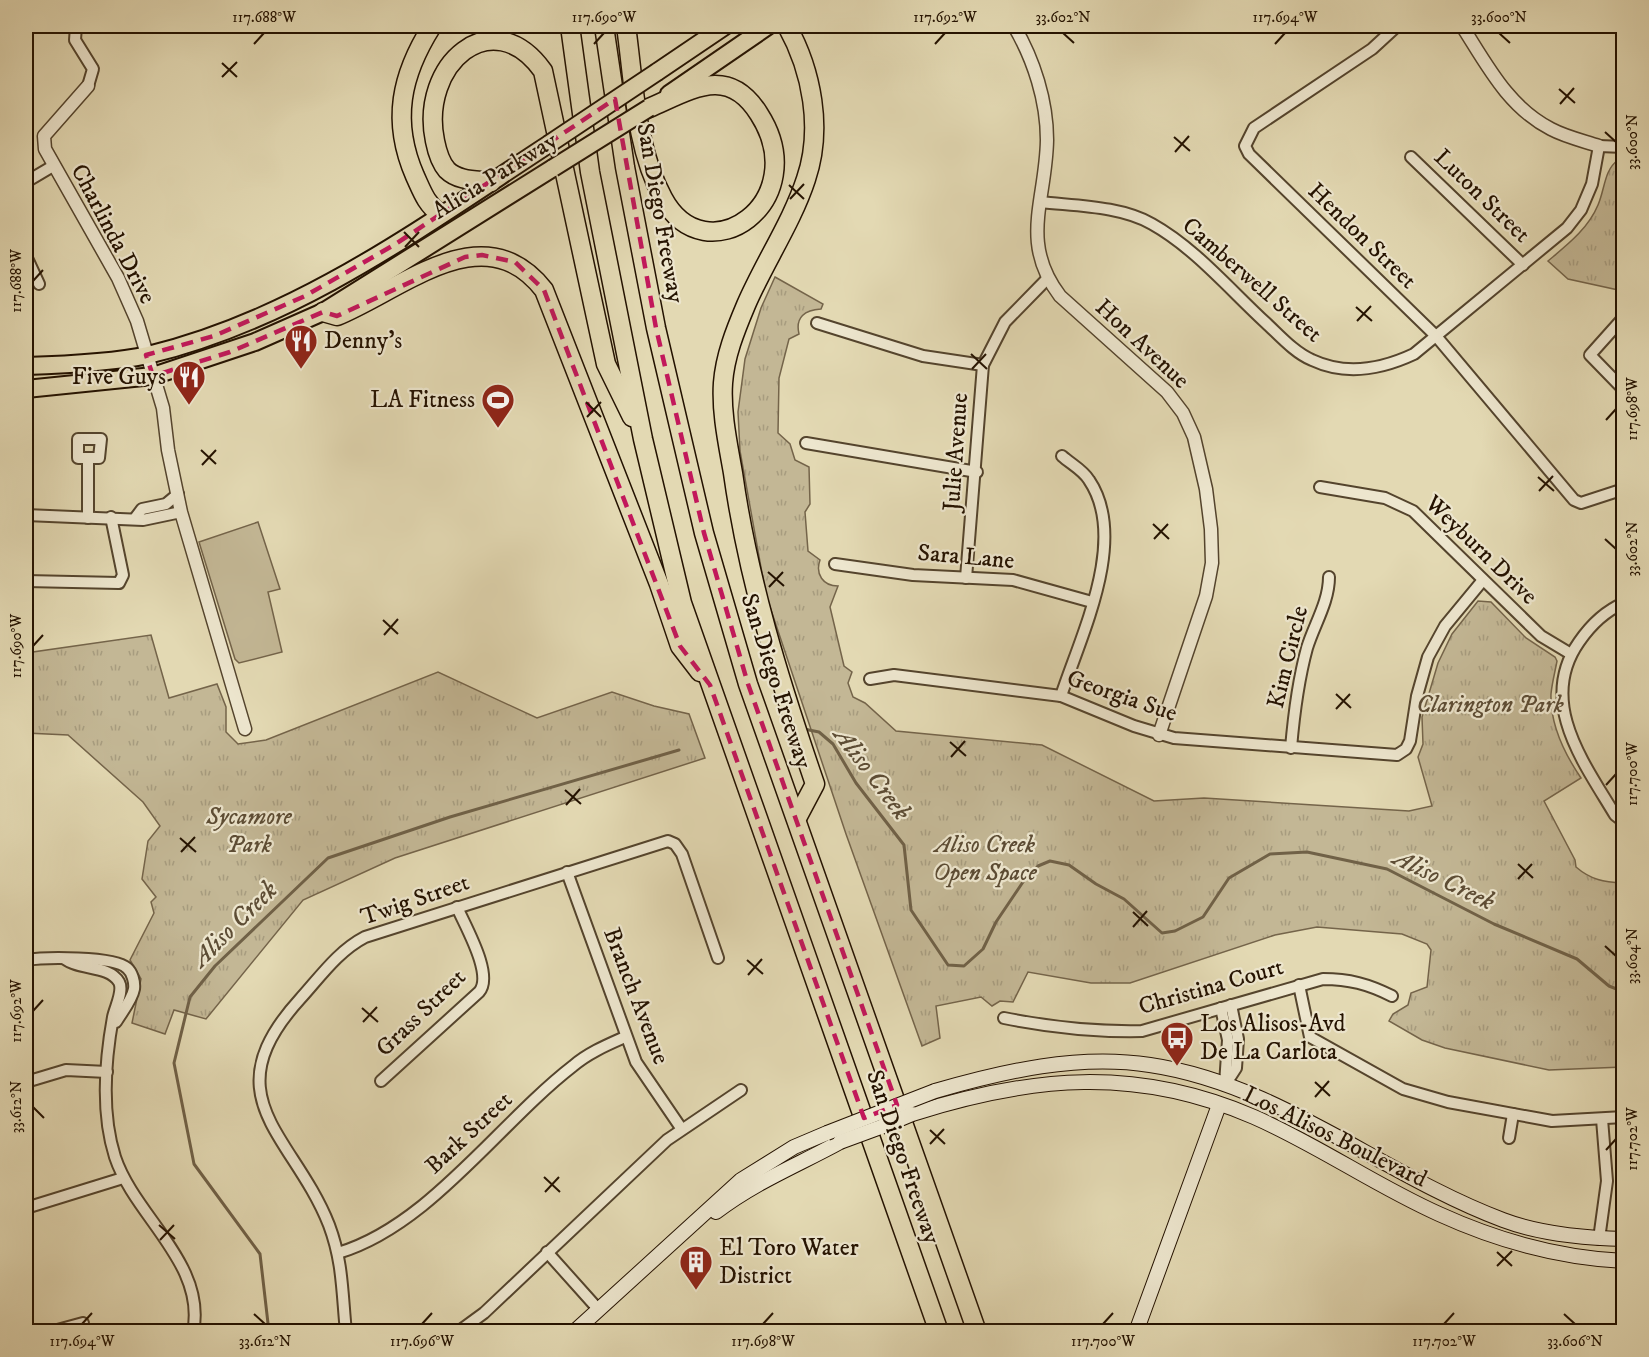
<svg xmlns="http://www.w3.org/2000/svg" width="1649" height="1357" viewBox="0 0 1649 1357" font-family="'IM FELL DW Pica',serif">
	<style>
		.park { fill: url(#park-tufts); stroke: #74644a; stroke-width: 1.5 }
		.pitch { fill: #c3b795; stroke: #74644a; stroke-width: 1.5 }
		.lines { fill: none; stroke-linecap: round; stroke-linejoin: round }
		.stream { stroke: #706147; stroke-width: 3 }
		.minor-casing { stroke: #54442d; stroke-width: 14 }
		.tertiary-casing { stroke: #54442d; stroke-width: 15 }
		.secondary-casing { stroke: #241200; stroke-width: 16 }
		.primary-casing { stroke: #241200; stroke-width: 20 }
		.motorway-casing { stroke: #241200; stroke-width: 21 }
		.minor { stroke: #ede6ce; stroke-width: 10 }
		.tertiary { stroke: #ede6ce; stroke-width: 12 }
		.secondary { stroke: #ede6ce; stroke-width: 14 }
		.primary { stroke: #e3d9b3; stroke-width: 16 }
		.motorway { stroke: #e3d9b3; stroke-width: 18 }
		.secondary-bridge-casing { stroke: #241200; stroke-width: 16; stroke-linecap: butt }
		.primary-bridge-casing { stroke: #241200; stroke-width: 20; stroke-linecap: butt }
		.secondary-bridge { stroke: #ede6ce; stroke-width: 14 }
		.primary-bridge { stroke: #e3d9b3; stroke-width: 16 }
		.marked { fill: none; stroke: #c2185b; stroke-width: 4.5; stroke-dasharray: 12 8; stroke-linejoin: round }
		.ticks { fill: none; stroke: #241200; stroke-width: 2 }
		.labels { text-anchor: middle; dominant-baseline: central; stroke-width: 4.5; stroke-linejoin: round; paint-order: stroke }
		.street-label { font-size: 24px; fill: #241200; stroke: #ede6ce }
		.poi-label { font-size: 24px; fill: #241200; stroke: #ede6ce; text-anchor: start }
		.park-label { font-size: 24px; font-style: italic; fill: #5c4c34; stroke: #ede6ce }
		.water-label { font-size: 26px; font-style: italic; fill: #5d4d35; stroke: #ede6ce }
		.neatline { fill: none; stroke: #241200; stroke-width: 2 }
		.ticks-label { font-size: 15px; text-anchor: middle; fill: #241200 }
	</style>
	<defs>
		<pattern id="park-tufts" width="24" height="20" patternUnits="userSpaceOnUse" patternTransform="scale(1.5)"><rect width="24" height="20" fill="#c3b795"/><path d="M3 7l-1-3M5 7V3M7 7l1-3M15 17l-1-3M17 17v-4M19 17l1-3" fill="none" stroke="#a79c7f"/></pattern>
	</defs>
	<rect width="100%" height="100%" fill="#e3d9b3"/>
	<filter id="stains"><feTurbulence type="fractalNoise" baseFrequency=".00333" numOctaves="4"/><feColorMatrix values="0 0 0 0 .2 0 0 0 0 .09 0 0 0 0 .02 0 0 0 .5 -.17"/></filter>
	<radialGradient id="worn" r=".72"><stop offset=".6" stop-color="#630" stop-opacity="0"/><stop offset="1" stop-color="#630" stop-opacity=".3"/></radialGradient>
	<g class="park">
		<path d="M1618 160H1624L1623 291 1568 279 1548 261C1567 245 1588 229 1598 205 1605 189 1604 170 1618 160Z"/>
		<path d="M775 277 823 304 821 309C805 310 795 317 799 334L789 339 779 378 778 433 790 444 795 460 809 467 810 504 805 512 808 551 820 560C815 574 823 586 838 586L830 607 844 666 852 672 848 683 853 697 865 703 896 731 1042 745 1154 801 1204 798 1409 811 1432 806 1418 757 1423 744 1422 717 1438 663 1452 634 1478 601 1491 602 1526 638 1555 657 1557 661C1555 672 1552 683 1551 694 1550 725 1564 753 1581 778L1544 801 1575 860 1576 867C1591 880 1604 882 1623 883V1067L1549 1070 1445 1048 1422 1040 1389 1021 1393 1014 1408 1005 1411 993 1427 987 1431 950 1427 944 1402 934 1317 927 1275 935 1130 983H1091L1028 972 1013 1002 1000 1001 992 1006 981 997 936 1006 940 1038 922 1046 846 834 766 595 740 451 738 412 745 359 761 308Z"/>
		<polygon points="151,635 169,698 217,684 226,707 226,732 238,744 266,740 438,672 537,718 612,692 654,706 689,714 705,758 395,858 303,900 206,1019 174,1010 165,1034 132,1023 141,979 130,960 154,913 151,902 156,897 142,879 148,841 160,826 143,802 68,735 26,733 26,653"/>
	</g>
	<polygon class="pitch" points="258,522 280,589 268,592 282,652 239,663 235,659 199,542"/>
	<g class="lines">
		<g class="stream">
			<polyline points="804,729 819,732 833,744 856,783 904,845 911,910 948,965 964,966 983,949 996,922 1025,879 1038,866 1050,861 1069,865 1096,884 1124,899 1162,933 1175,931 1203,917 1229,878 1270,854 1307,852 1387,869 1494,924 1577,959 1609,986 1624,992"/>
			<polyline points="269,1332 260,1254 194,1164 174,1063 190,997 215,966 328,858 450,817 679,750"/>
		</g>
		<g class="minor-casing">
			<g id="minor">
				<polyline points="76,26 75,40 93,69 88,86"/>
				<polyline points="1397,26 1372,49 1254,128 1245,146 1249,154 1436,336 1574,500 1581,503 1624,489"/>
				<polyline points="1411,157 1523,265"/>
				<polyline points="26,182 53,166"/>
				<path d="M1041 202C1076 206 1121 206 1152 224 1195 248 1230 290 1266 323 1280 336 1295 353 1312 360 1346 376 1382 369 1414 354L1567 228 1581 210 1592 184 1599 146 1624 147"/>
				<polyline points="26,256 39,284"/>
				<polyline points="1624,317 1590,355 1624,390"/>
				<polyline points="817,323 923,356 983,365"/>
				<polygon points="78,439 101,439 99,458 78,458"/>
				<polyline points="806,443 977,472"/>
				<polyline points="1320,487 1385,498 1413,511 1541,636 1571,654"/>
				<polyline points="26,515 143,520 181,512"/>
				<polyline points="136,517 142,509 166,504 178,494"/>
				<polyline points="88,518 88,460"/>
				<polyline points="835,564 913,575 1013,580 1092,602"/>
				<polyline points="966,578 983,365 1005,322 1047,279"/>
				<polyline points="26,581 119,583 123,575 111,517"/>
				<path d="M1624 603C1605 611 1590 626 1579 642 1537 702 1584 763 1615 815L1624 822"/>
				<polyline points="870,679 894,675 1061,696 1134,726 1174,738 1397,755 1406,749 1410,741 1417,696 1428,657 1445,626 1483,580"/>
				<path d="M1061 696C1081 635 1129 539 1089 480 1083 470 1071 464 1062 456"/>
				<path d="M1291 748C1294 713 1298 681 1307 648 1314 625 1329 602 1329 577"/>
				<polyline points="567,872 636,1062 681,1128"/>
				<path d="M65 959C79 970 109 965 119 982 124 991 115 1007 113 1017 105 1061 101 1113 115 1157 135 1217 207 1264 193 1332"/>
				<path d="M26 960C44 957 114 956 127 968 132 972 135 982 134 989 132 1000 122 1012 116 1022"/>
				<polyline points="1299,985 1310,1037 1403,1089 1448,1102 1552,1121 1624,1117"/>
				<polyline points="1221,1008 1228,1040 1225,1084"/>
				<path d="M1004 1018C1049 1027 1096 1032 1142 1031L1323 979C1349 979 1368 984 1392 996"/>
				<path d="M381 1081 479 992C494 975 465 926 457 907"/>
				<polyline points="26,1082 66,1070 107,1072"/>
				<polyline points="1225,1085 1236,1068 1238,1039 1231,1005"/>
				<polyline points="1509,1138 1513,1114"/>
				<polyline points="26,1208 123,1178"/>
				<polyline points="1599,1239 1607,1181 1602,1119"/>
				<polyline points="547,1252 598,1309"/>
				<path d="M338 1253C429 1226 498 1124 573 1066 588 1053 607 1045 625 1037"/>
				<polyline points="50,1332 83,1323"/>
				<path d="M346 1332C342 1293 343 1262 329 1225 293 1134 210 1098 300 999 320 977 338 951 365 937L668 841 675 844 682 854 718 958"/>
				<polyline points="458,1332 484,1313 667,1140 741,1090"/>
			</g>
		</g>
		<g class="tertiary-casing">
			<g id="tertiary">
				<path d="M1014 26C1034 60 1047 101 1047 140 1046 201 1019 242 1060 296L1167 392 1183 413 1194 437 1206 489 1211 529 1212 563 1206 596 1159 735"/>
				<path d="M1462 26C1487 65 1508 107 1551 129 1566 137 1584 141 1599 146"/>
				<polyline points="88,86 44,136 45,149 118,278 137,321 163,408 168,450 181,512 245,729"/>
			</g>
		</g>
		<g class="secondary-casing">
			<g id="secondary">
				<path d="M935 1091C1004 1071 1078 1054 1150 1065 1279 1084 1383 1175 1503 1220 1540 1234 1584 1238 1624 1239"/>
				<path d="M912 1114C1032 1076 1136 1066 1254 1117 1318 1145 1376 1186 1439 1214 1496 1240 1561 1258 1624 1261"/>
				<path d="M716 1212C755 1182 798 1165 840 1142"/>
				<polyline points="574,1332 741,1180 794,1147 827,1133"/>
				<polyline points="1136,1332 1219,1105"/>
			</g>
		</g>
		<g class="primary-casing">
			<g id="primary">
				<polyline points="657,72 725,26"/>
				<polyline points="669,94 768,26"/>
				<path d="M26 366C59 365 116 362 148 355 298 319 422 227 549 144"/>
				<polyline points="26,389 153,376 255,342 323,312 553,168"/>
			</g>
		</g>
		<g class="motorway-casing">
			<g id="motorway">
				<path d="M432 26C401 75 391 121 415 176 422 191 426 204 440 214"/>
				<polyline points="570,26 590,172 643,439 682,603 939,1332"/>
				<polyline points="604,26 625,167 656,328 704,533 748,684 977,1332"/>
				<path d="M626 26C634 82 635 147 663 198 706 278 815 201 759 114 728 64 691 90 649 108"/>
				<path d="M787 26C812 71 823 129 806 179 792 222 764 263 746 305 735 331 725 356 723 383 721 413 728 444 733 473 748 580 780 682 815 784L797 818"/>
				<path d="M491 182C476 180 458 181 447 170 440 162 437 151 435 141 419 65 492 0 543 71L606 364 632 417"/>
				<path d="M323 312 337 316C403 289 484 213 544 290L659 584 680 646 700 672"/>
			</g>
		</g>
		<use href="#minor" class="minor"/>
		<use href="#tertiary" class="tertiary"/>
		<use href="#secondary" class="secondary"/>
		<use href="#primary" class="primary"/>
		<use href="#motorway" class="motorway"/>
		<g class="secondary-bridge-casing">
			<g id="secondary-bridge">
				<polyline points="881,1127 912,1114"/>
				<polyline points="827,1133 935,1091"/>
				<polyline points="840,1142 878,1128"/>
			</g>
		</g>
		<g class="primary-bridge-casing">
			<g id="primary-bridge">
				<polyline points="549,144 657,72"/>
				<polyline points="553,168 649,108"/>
			</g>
		</g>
		<use href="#secondary-bridge" class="secondary-bridge"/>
		<use href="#primary-bridge" class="primary-bridge"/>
	</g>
	<path class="marked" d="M615 99 656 328 704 533 748 684 897 1105 864 1118 710 685 680 646 544 290 515 262 482 255 465 257 337 316 323 312 230 352 153 376 146 355 214 336 305 296 394 245Z"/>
	<path class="ticks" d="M1063 33 1074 43M1499 33 1510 43M254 44 264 33M594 44 604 33M935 44 945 33M1275 44 1285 33M222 63 237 77M222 77 237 62M1559 89 1575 103M1560 104 1574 88M1605 132 1616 142M1174 137 1190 151M1175 152 1189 136M789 185 804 199M790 199 804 184M404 232 419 247M405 247 419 232M33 281 43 270M1356 307 1372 321M1357 321 1371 306M971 354 987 369M972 369 986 354M586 402 601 417M587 417 601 402M1606 420 1616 409M201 450 216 464M202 465 216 450M1538 477 1554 491M1539 491 1553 476M1153 524 1169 539M1154 539 1168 524M1605 539 1616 549M768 572 784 586M769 587 783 572M383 620 398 634M384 635 398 619M33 646 43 635M1336 694 1351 708M1336 709 1350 694M950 742 966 756M951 757 965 741M1606 785 1616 774M565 790 581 804M566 805 580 789M180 838 196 852M181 852 195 837M1518 864 1533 878M1518 879 1532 864M1133 912 1148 926M1133 927 1147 911M1605 946 1616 956M747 960 763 974M748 975 762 959M362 1008 378 1022M33 1011 43 1000M363 1022 377 1007M1315 1082 1330 1096M1315 1097 1329 1081M33 1107 44 1118M930 1130 945 1144M930 1144 944 1129M1606 1150 1616 1139M544 1177 560 1192M545 1192 559 1177M159 1225 175 1239M160 1240 174 1225M1497 1252 1512 1266M1497 1266 1512 1251M254 1314 265 1324M1564 1314 1575 1324M82 1324 92 1313M422 1324 432 1313M763 1324 773 1313M1103 1324 1113 1313M1444 1324 1454 1313"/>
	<defs>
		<g id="restaurant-pin" transform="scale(1.725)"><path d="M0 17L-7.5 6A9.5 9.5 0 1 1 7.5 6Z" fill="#8f2418" stroke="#ede6ce"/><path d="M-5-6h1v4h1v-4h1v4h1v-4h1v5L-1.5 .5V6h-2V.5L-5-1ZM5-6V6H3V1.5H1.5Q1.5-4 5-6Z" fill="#fff"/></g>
		<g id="stadium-pin" transform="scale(1.725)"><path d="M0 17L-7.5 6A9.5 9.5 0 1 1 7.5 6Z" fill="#8f2418" stroke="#ede6ce"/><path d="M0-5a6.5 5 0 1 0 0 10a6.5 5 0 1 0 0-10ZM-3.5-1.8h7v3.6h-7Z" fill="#fff"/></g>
		<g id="bus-pin" transform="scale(1.725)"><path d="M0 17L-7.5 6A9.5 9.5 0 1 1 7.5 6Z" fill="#8f2418" stroke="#ede6ce"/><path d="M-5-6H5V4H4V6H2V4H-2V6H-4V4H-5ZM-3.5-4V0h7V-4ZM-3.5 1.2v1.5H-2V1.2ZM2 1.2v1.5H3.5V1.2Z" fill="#fff"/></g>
		<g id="building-pin" transform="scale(1.725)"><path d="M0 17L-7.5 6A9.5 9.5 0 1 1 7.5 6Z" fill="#8f2418" stroke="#ede6ce"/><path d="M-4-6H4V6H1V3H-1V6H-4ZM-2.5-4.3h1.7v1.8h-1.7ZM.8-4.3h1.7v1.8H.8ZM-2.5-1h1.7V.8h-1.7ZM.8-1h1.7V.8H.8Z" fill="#fff"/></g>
	</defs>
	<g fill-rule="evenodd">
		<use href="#restaurant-pin" x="301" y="341"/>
		<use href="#restaurant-pin" x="189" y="377"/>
		<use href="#stadium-pin" x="498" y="400"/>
		<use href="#bus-pin" x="1177" y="1038"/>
		<use href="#building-pin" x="696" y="1262"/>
	</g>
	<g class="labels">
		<g class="street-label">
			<text transform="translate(495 176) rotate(-32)">Alicia Parkway</text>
			<text transform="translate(1482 196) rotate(44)">Luton Street</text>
			<text transform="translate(660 213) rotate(80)">San Diego Freeway</text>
			<text transform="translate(113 234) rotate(62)">Charlinda Drive</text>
			<text transform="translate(1362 236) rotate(44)">Hendon Street</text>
			<text transform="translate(1252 280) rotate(41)">Camberwell Street</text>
			<text transform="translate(1142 344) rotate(43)">Hon Avenue</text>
			<text transform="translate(956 452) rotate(-86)">Julie Avenue</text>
			<text transform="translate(1481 550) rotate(44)">Weyburn Drive</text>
			<text transform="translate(966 557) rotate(5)">Sara Lane</text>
			<text transform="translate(1288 657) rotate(-76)">Kim Circle</text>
			<text transform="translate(776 681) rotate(72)">San Diego Freeway</text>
			<text transform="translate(1122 696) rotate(19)">Georgia Sue</text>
			<text transform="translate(415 900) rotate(-19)">Twig Street</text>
			<text transform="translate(1211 987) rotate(-16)">Christina Court</text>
			<text transform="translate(636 996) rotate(69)">Branch Avenue</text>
			<text transform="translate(421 1013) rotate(-44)">Grass Street</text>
			<text transform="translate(469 1133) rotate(-43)">Bark Street</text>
			<text transform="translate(1335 1137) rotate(26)">Los Alisos Boulevard</text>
			<text transform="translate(903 1157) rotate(71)">San Diego Freeway</text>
		</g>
		<g class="poi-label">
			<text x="324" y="341">Denny's</text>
			<text x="166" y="377" text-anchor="end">Five Guys</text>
			<text x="475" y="400" text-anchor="end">LA Fitness</text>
			<text x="1200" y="1024">Los Alisos-Avd<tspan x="1200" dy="28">De La Carlota</tspan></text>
			<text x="719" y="1248">El Toro Water<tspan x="719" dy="28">District</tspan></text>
		</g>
		<g class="park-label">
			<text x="1490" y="705">Clarington Park</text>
			<text x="249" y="817">Sycamore<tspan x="249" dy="28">Park</tspan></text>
			<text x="985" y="845">Aliso Creek<tspan x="985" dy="28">Open Space</tspan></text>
		</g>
		<g class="water-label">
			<text transform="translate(872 774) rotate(53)">Aliso Creek</text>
			<text transform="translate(1444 880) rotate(26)">Aliso Creek</text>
			<text transform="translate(235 924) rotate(-45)">Aliso Creek</text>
		</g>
	</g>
	<rect width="1649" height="1357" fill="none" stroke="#e3d9b3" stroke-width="66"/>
	<rect x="33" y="33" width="1583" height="1291" class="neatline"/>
	<g class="ticks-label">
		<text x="264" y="22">117.688°W</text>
		<text x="604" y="22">117.690°W</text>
		<text x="945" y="22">117.692°W</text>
		<text x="1063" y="22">33.602°N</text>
		<text x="1285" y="22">117.694°W</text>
		<text x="1499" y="22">33.600°N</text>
		<text transform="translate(1632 142) rotate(-90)" y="5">33.600°N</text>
		<text transform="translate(16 281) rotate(-90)" y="5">117.688°W</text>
		<text transform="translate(1632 409) rotate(-90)" y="5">117.698°W</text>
		<text transform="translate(1632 549) rotate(-90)" y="5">33.602°N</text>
		<text transform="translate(16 646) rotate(-90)" y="5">117.690°W</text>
		<text transform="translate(1632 774) rotate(-90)" y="5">117.700°W</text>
		<text transform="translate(1632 956) rotate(-90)" y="5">33.604°N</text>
		<text transform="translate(16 1011) rotate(-90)" y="5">117.692°W</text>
		<text transform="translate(16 1107) rotate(-90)" y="5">33.612°N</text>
		<text transform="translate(1632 1139) rotate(-90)" y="5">117.702°W</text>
		<text x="82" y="1346">117.694°W</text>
		<text x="265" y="1346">33.612°N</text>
		<text x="422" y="1346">117.696°W</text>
		<text x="763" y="1346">117.698°W</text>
		<text x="1103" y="1346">117.700°W</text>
		<text x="1444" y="1346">117.702°W</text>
		<text x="1575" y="1346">33.606°N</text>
	</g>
	<rect width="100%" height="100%" filter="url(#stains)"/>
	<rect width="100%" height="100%" fill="url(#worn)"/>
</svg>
